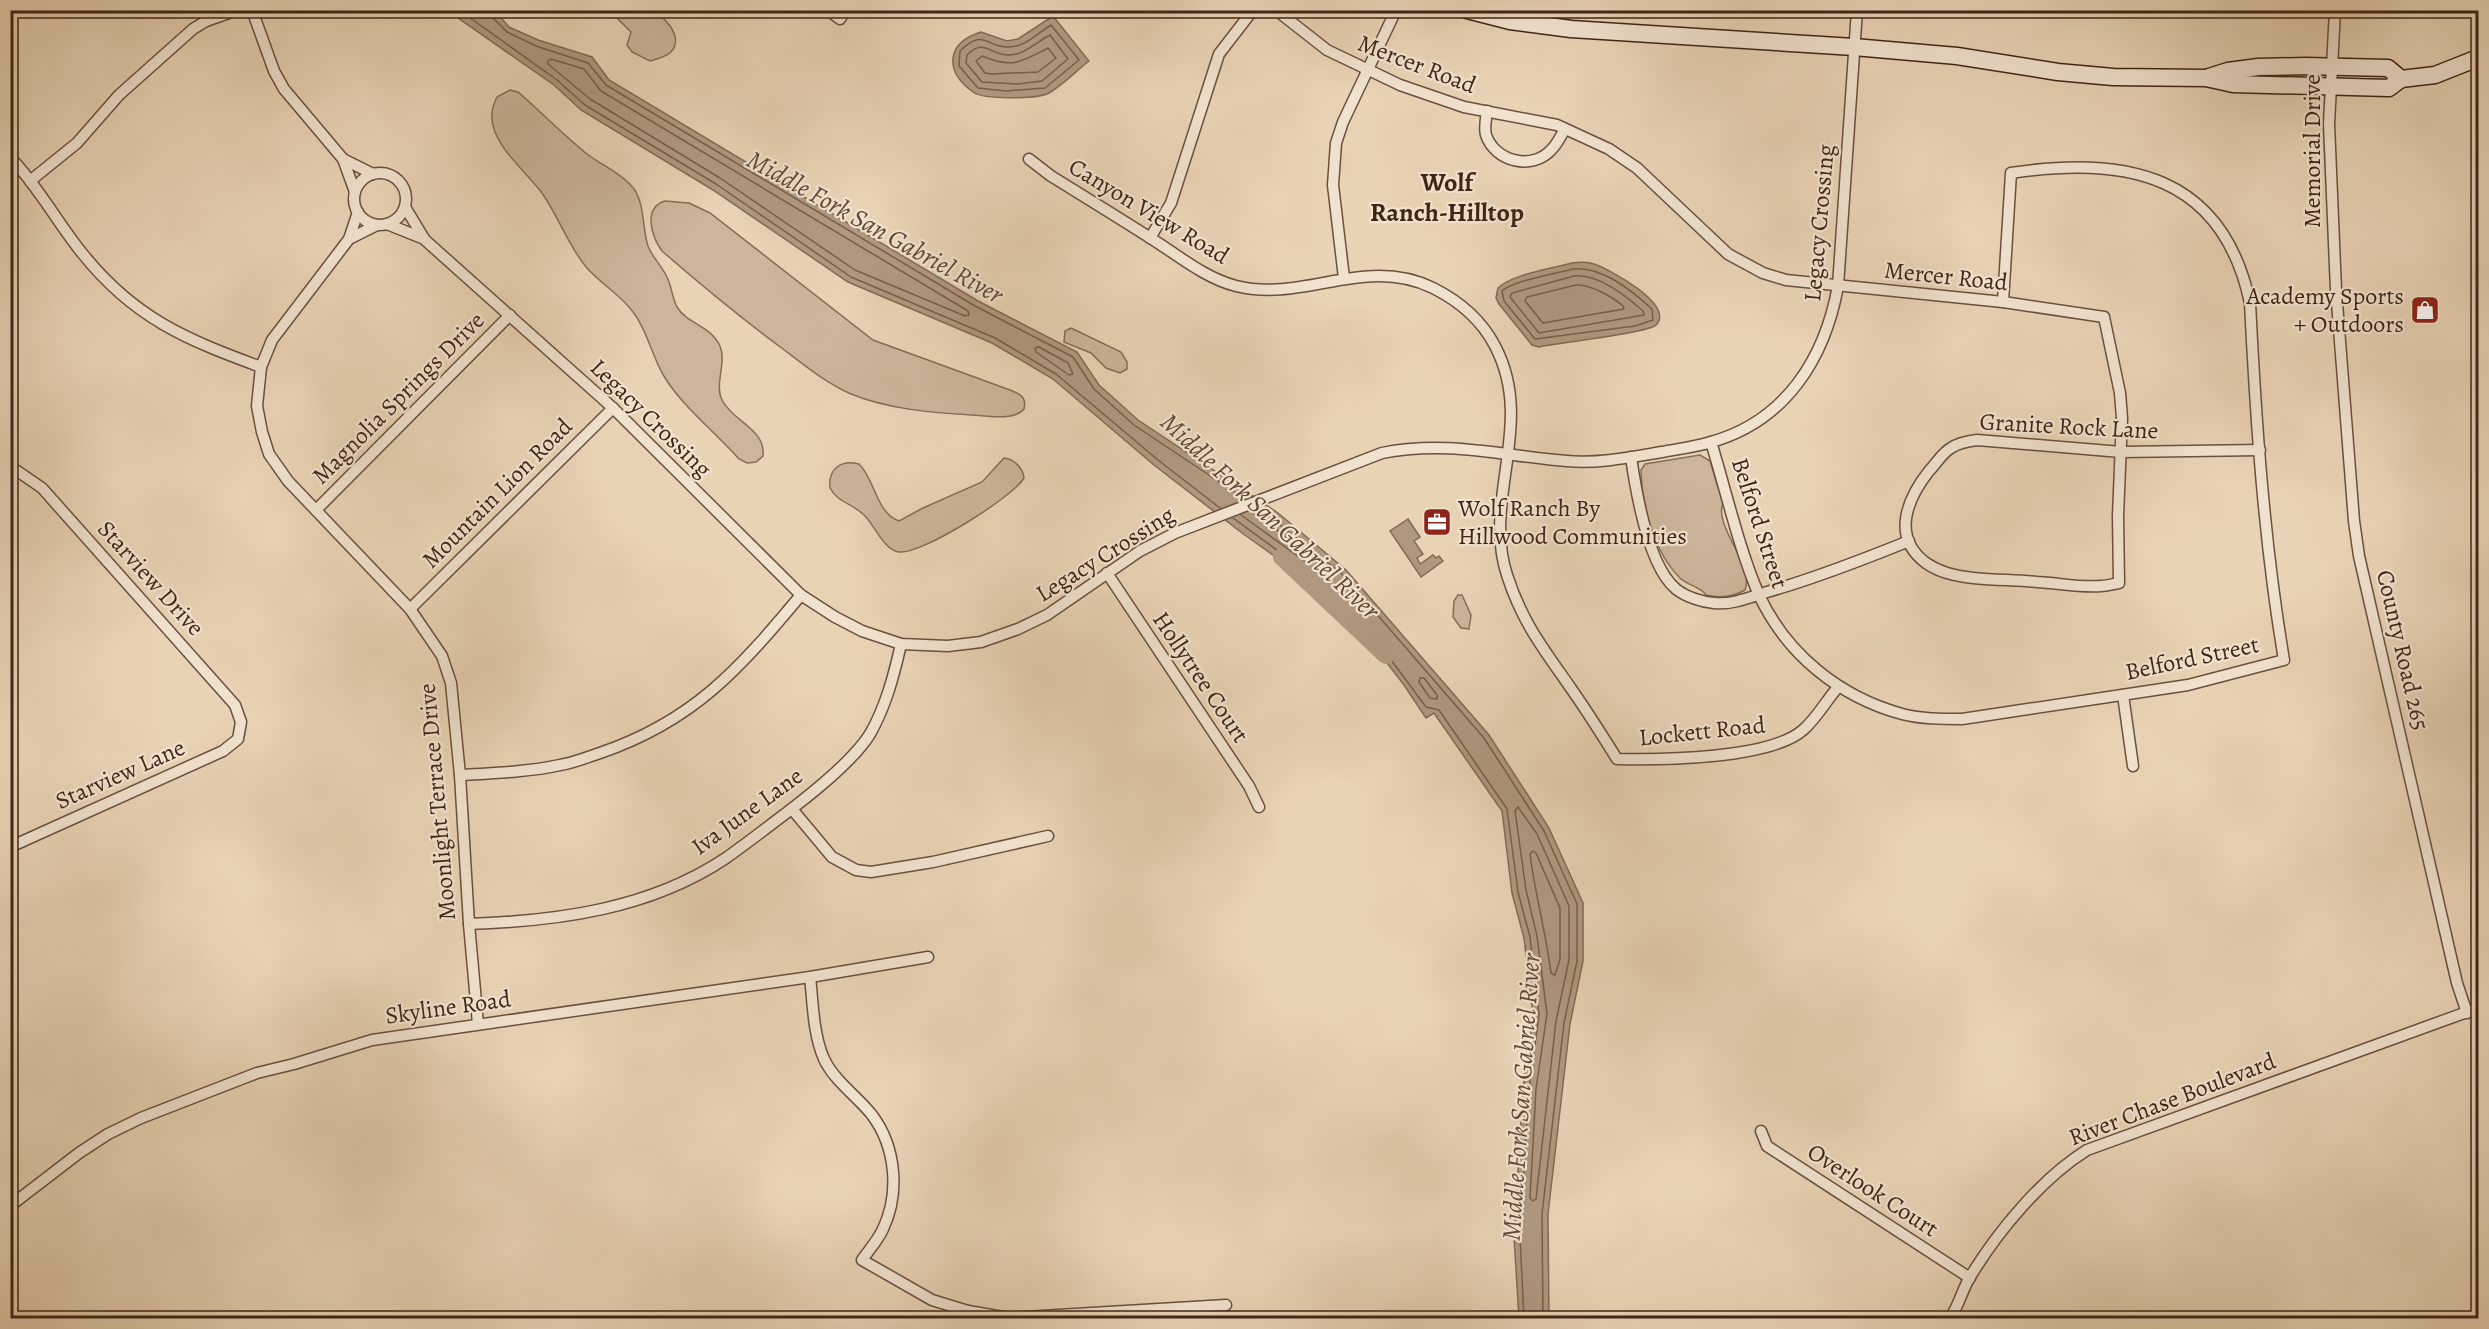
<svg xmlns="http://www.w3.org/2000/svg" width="2489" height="1329" viewBox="0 0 2489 1329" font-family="Alegreya,serif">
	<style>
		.green { fill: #ccb59a; stroke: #866d58; stroke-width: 1.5 }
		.water { fill: #b0987f; stroke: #836a55; stroke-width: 1.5 }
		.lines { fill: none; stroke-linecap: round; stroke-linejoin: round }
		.shore { stroke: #785e4a; stroke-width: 1.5 }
		.river { stroke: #b0987f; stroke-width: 18 }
		.street-casing { stroke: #6a503e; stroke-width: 13 }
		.secondary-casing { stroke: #402516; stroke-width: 19 }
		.street { stroke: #f1e2cf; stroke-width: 10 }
		.secondary { stroke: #f1e2cf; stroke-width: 16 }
		.labels { text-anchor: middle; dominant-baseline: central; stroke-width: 4.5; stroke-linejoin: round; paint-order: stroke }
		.street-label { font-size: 24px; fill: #402516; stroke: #f1e2cf }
		.poi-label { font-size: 24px; fill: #402516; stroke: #f1e2cf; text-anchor: end }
		.neighbourhood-label { font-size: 26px; font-weight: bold; fill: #402516; stroke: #f1e2cf }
		.water-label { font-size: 26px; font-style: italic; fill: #624836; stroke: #f1e2cf }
	</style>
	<rect width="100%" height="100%" fill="#e9d3b5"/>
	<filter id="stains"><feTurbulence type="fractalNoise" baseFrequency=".00333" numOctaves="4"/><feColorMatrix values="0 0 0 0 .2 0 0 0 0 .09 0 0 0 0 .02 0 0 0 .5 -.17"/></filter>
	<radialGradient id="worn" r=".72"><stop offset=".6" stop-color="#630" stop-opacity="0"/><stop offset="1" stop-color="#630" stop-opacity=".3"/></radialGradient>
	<g class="green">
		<path d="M610 11C622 10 636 9 648 10 663 13 685 37 671 52 666 57 656 59 650 61L632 52 627 45 631 32Z"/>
		<path d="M510 90 518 92 526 99C546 117 566 137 587 154 601 165 623 174 634 189 645 205 642 228 648 246 652 257 662 266 667 277 672 287 672 298 677 307 687 324 710 325 720 346 727 363 714 384 722 400 733 422 766 429 763 456L756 462 747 463 739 459C715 432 685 409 665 378 652 358 648 331 633 312 621 295 601 284 587 268 568 246 559 217 542 193 527 173 505 156 495 132 490 119 491 109 497 97Z"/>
		<path d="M665 201 689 203 710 213 873 340 1010 390C1020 394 1027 397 1024 409 1015 421 986 416 972 415 932 413 888 409 851 394 826 383 804 365 783 349 741 318 701 285 662 251 652 237 642 208 665 201Z"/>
		<polygon points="1071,328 1121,352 1127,362 1127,369 1120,373 1106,368 1091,353 1064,342 1065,331"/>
		<path d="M1700 455 1710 461 1723 503C1713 526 1755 565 1745 590 1733 597 1719 598 1706 595 1701 587 1687 585 1680 578 1654 552 1642 507 1641 470L1645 464Z"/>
		<path d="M1004 458C1014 459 1023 468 1024 478 1013 497 921 555 899 552 884 550 875 526 865 516 854 504 838 503 830 488 828 469 841 459 859 464 875 479 876 513 899 521L923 508 982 482Z"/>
		<polygon points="1458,595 1462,595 1471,615 1469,629 1461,628 1453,617 1454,601"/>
	</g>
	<g class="water">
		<polygon points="448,11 495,11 509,27 538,40 592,57 609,80 978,301 1077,352 1099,385 1138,420 1278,513 1346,570 1489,735 1549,828 1583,903 1583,961 1570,1024 1548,1214 1549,1318 1519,1318 1514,1237 1523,1088 1533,1015 1524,938 1512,893 1502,811 1434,713 1426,718 1404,685 1361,629 1315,585 1242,533 1154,465 1053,379 992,343 848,282 713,190 581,110 554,85"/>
		<path d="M1053 16 1089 61C1076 71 1063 85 1049 93 1038 99 983 100 973 92 944 71 946 43 981 32L1007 41 1018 39Z"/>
		<path d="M1572 263C1579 262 1587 261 1594 264 1609 269 1676 305 1656 325 1649 333 1556 343 1539 347L1532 345 1499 304 1496 298 1498 288C1513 274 1550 269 1572 263Z"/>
		<polygon points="1408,519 1420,537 1414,541 1423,554 1417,558 1420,564 1433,555 1436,558 1439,556 1443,561 1421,577 1390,531"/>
	</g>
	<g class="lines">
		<g class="shore">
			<polyline points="459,10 557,80 585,105 716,184 851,277 995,338 1056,374 1158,460 1220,508"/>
			<polyline points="491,10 492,17 507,32 536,46 588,63 606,85 975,306 1073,357 1094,389 1134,425 1245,499"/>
			<path d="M1051 25 1079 60 1045 88 1006 91 978 88 959 66 960 51C985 27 986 48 1009 47 1025 47 1038 33 1051 25Z"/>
			<path d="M1050 35 1068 59 1042 81 1018 84 982 82 966 63 967 55C984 38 989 54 1007 55 1024 56 1036 42 1050 35Z"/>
			<path d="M1048 48 1056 58 1038 72 991 74 985 73 976 61 982 56C1013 69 1021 62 1048 48Z"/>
			<polygon points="551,59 584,69 601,91 968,311 969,315 965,316 855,270 720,178 590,99 548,64 548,61"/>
			<path d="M1573 269C1602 266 1631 290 1652 309L1653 320 1635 326 1535 339 1504 301 1502 291C1514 280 1555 274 1573 269Z"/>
			<path d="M1574 276C1599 274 1626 296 1643 311L1644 315 1539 333 1510 297 1512 293Z"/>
			<path d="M1576 285C1590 284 1613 297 1623 306L1624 309 1543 323 1525 301 1527 297Z"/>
			<polygon points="1039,347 1068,363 1073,374 1069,375 1036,352 1035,348"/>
			<polyline points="1259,508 1342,574 1484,738 1544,831 1577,904 1577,961 1564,1023 1542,1214 1543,1318"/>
			<polyline points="1241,515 1306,562 1310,561 1309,557 1270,524 1250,511"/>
			<polyline points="1233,518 1318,580 1365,625 1426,707 1439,710 1507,809 1518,892 1530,937 1539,1015 1529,1089 1520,1237 1524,1318"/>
			<polygon points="1420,678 1424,678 1437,695 1437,699 1430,698 1419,682"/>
			<polygon points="1518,807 1537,834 1569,906 1569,960 1556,1021 1536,1199 1533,1201 1530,1198 1536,1089 1547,1014 1537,936 1526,890 1515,811"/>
			<path d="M1533 851 1536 853 1560 908V959L1555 975 1551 973C1546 933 1535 894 1530 854Z"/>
		</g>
		<polyline class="river" points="1282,557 1386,655"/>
		<g class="street-casing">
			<g id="street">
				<polyline points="252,10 274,71 284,89 343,159 373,174"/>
				<polyline points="828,10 840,19 846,10"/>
				<path d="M1276 10 1327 50 1400 85 1464 107 1557 125 1609 149 1637 168 1728 254 1763 273 1786 280 2003 302 2104 317 2120 393 2122 418 2118 516 2119 583C2113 584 2107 586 2101 586 2081 588 2058 583 2037 582 2008 579 1974 581 1947 573 1940 571 1932 567 1926 563 1891 537 1907 499 1929 471 1936 464 1942 453 1951 448 1958 443 1969 441 1977 440L2121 452 2260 450"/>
				<polyline points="2335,10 2329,124 2336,290 2354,521 2359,556 2457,983 2467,1013"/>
				<path d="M1487 111C1486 119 1484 128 1486 135 1495 162 1533 171 1552 149 1558 143 1561 135 1565 129"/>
				<path d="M10 157C38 186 57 222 82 253 134 318 185 339 261 367"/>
				<polyline points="343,159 355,192"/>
				<path d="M1029 159 1051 176C1085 197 1119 218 1152 239 1179 256 1205 278 1236 286 1304 303 1365 255 1433 288 1459 301 1481 319 1495 346 1536 424 1482 498 1507 575 1522 622 1543 648 1570 687 1587 711 1602 735 1617 759 1661 760 1770 759 1803 730 1816 719 1826 701 1838 687"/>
				<circle cx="380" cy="199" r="26"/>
				<polyline points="30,181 77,143 119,95 193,29 206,21 237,10"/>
				<path d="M405 207 425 240 613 408 801 595 835 617 862 631 901 644 948 646 981 642 1018 629 1047 615 1140 551 1175 533 1382 453C1447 440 1503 456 1567 461 1598 464 1632 457 1662 452 1678 449 1696 447 1711 442 1786 421 1825 358 1838 286L1857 10"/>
				<polyline points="387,224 422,238"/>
				<polyline points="377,225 349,239 272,340 261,367 257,406 262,432 269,454 288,481 410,609 442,656 451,683 460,775 469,924 478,1024"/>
				<polyline points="1150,238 1171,203 1219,54 1253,10"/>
				<polyline points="349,239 358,212"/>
				<polyline points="1344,278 1333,185 1336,143 1343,122 1396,10"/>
				<path d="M1711 442C1726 491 1739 549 1759 595 1787 655 1840 697 1902 714 1921 719 1942 719 1962 719L2188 685 2284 660C2264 542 2256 423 2250 303 2223 175 2127 155 2011 173L2003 302"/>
				<path d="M1631 457C1636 492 1648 566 1676 589 1686 597 1702 602 1714 603 1732 605 1751 597 1767 592 1816 578 1862 560 1909 541"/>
				<polyline points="10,466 42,488 235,705 241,722 238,739 223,751 10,847"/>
				<polyline points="316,510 510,315"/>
				<polyline points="1107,573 1249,786 1259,807"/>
				<polyline points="410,609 613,408"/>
				<polyline points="2123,695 2133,766"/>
				<path d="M460 775C494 773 528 772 560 765 574 763 587 757 600 753 694 721 739 669 801 595"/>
				<polyline points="792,809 832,857 856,870 871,872 933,862 1048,836"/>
				<path d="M469 924C558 921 650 909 726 858 743 846 760 833 777 820 805 799 852 763 870 734 886 706 894 675 901 644"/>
				<path d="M810 977C813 1003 813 1034 824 1059 835 1082 857 1096 872 1115 896 1147 900 1193 883 1229 878 1240 869 1250 862 1260L932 1300 968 1311 1009 1318 1226 1305"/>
				<polyline points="1761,1131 1767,1146 1970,1278"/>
				<polyline points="10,1206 79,1153 108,1134 141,1118 257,1073 294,1064 372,1040 810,977 928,957"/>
				<path d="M1950 1318C1959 1306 1962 1290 1970 1277 1998 1231 2042 1178 2087 1150L2478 1008"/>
			</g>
		</g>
		<g class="secondary-casing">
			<g id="secondary">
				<polyline points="1467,10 1510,21 1571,29 1854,47 1957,56 2058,72 2113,77 2206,78 2233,84 2389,88 2401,79 2435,75 2478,58"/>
				<polyline points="2209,77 2228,71 2258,67 2306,66 2388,68 2401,79"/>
			</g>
		</g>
		<use href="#street" class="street"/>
		<use href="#secondary" class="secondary"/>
	</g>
	<defs>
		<g id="shop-square" transform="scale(1.5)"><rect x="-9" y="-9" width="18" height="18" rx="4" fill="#8f2418" stroke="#f1e2cf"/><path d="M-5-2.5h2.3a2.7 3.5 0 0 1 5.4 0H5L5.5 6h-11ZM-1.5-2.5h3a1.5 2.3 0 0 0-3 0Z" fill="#fff"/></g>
		<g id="office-square" transform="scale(1.5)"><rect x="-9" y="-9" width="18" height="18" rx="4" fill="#8f2418" stroke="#f1e2cf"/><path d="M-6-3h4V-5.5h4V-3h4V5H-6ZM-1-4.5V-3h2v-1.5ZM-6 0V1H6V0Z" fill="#fff"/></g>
	</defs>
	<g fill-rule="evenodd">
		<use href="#shop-square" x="2425" y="310"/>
		<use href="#office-square" x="1437" y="522"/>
	</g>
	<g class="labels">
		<g class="street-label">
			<text transform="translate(1417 64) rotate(21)">Mercer Road</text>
			<text transform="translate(2312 151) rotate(-90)">Memorial Drive</text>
			<text transform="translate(1149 211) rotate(31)">Canyon View Road</text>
			<text transform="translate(1819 223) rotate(-85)">Legacy Crossing</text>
			<text transform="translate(1946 276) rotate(6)">Mercer Road</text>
			<text transform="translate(398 398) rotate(-45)">Magnolia Springs Drive</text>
			<text transform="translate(651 418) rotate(44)">Legacy Crossing</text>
			<text transform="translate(2069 426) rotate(3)">Granite Rock Lane</text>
			<text transform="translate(497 493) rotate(-45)">Mountain Lion Road</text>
			<text transform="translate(1760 523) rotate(72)">Belford Street</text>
			<text transform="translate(1105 554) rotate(-32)">Legacy Crossing</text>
			<text transform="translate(151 578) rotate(48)">Starview Drive</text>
			<text transform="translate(2403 650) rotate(77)">County Road 265</text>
			<text transform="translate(2192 658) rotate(-12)">Belford Street</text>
			<text transform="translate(1201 677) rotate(56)">Hollytree Court</text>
			<text transform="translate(1702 731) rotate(-6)">Lockett Road</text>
			<text transform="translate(120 774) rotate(-24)">Starview Lane</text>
			<text transform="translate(437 802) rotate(-95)">Moonlight Terrace Drive</text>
			<text transform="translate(747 811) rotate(-36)">Iva June Lane</text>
			<text transform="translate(448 1007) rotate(-8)">Skyline Road</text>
			<text transform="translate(2172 1099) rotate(-21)">River Chase Boulevard</text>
			<text transform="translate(1873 1190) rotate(33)">Overlook Court</text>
		</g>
		<g class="poi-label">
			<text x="2404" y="296">Academy Sports<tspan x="2404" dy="28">+ Outdoors</tspan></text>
			<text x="1458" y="508" text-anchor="start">Wolf Ranch By<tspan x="1458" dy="28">Hillwood Communities</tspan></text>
		</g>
		<g class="neighbourhood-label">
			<text x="1447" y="182">Wolf<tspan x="1447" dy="30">Ranch-Hilltop</tspan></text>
		</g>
		<g class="water-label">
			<text transform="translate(875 227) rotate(29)">Middle Fork San Gabriel River</text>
			<text transform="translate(1270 516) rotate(43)">Middle Fork San Gabriel River</text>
			<text transform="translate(1521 1097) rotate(-86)">Middle Fork San Gabriel River</text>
		</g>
	</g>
	<rect width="2489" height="1329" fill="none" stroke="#e9d3b5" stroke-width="36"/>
	<rect x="12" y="12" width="2465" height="1305" fill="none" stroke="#402516" stroke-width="3"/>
	<rect x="18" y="18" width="2453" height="1293" fill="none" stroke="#402516" stroke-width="1.5"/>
	<rect width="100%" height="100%" filter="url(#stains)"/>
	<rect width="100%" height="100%" fill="url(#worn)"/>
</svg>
